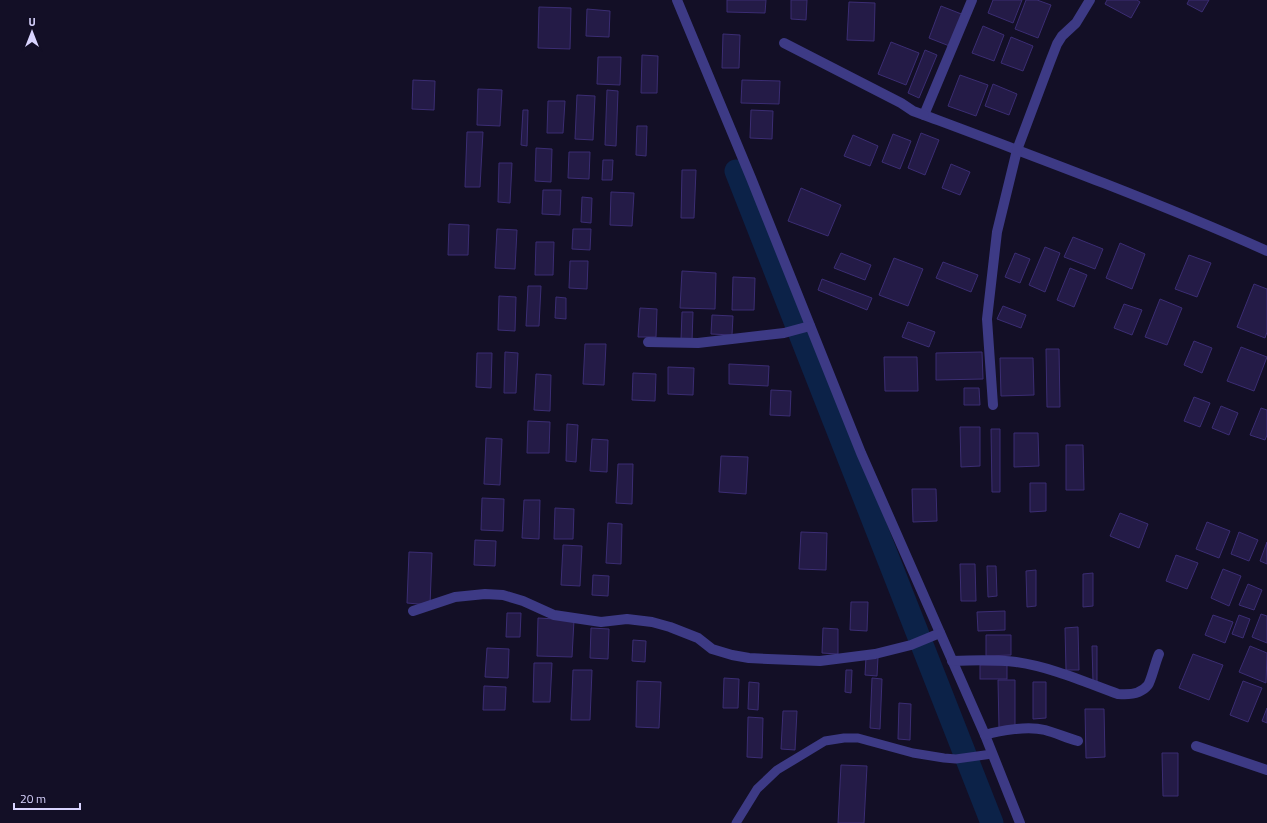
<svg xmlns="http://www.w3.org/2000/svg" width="1267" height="823" viewBox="0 0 1267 823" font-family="'Titillium Web',sans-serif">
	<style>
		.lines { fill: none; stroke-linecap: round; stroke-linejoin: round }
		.canal { stroke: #0c2248; stroke-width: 23 }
		.building { fill: #241b47; stroke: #3b2d73 }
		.lane { stroke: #3d3a85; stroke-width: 9 }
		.street { stroke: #3d3a85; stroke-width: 10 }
	</style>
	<rect width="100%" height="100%" fill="#130f26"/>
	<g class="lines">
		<polyline class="canal" points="736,171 992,823"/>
	</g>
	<g class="building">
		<polygon points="727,0 766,0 765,13 727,12"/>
		<polygon points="791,0 807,0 806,20 791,19"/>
		<polygon points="993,0 1022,0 1013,23 988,13"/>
		<polygon points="1026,0 1037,0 1051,5 1038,38 1015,29"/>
		<polygon points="1107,0 1137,0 1140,2 1131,18 1105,4"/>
		<polygon points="1189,0 1209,0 1202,12 1187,4"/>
		<polygon points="849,2 875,3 874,41 847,40"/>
		<polygon points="941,6 964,15 952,47 929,38"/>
		<polygon points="539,7 571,8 570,49 538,48"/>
		<polygon points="587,9 610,11 609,37 586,36"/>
		<polygon points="983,26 1004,35 994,61 972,53"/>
		<polygon points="723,34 740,35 739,68 722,68"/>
		<polygon points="1011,37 1033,46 1023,71 1001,63"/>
		<polygon points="891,42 919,53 906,85 878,74"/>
		<polygon points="925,50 937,55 919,98 908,93"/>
		<polygon points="642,55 658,56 657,93 641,93"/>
		<polygon points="598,57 621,57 620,85 597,84"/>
		<polygon points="960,75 988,85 976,116 948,106"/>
		<polygon points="413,80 435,81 434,110 412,109"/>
		<polygon points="742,80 780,81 779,104 741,103"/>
		<polygon points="993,84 1017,94 1009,115 985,106"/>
		<polygon points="478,89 502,90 500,126 477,125"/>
		<polygon points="607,90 618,91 616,146 605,145"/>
		<polygon points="577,95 595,96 593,140 575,139"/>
		<polygon points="548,101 565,101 563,133 547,133"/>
		<polygon points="523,110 528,110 527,146 521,145"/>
		<polygon points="751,110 773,111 772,139 750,138"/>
		<polygon points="637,126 647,126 646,156 636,155"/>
		<polygon points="467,132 483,132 480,187 465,187"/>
		<polygon points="921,133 939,140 925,175 908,168"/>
		<polygon points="893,134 911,141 900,169 882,162"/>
		<polygon points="853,135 878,146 870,166 844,156"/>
		<polygon points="536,148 552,149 551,182 535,181"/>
		<polygon points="569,152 590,152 589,179 568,178"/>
		<polygon points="603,160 613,160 612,180 602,180"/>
		<polygon points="499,163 512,163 510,203 498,202"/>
		<polygon points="951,164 970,172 960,195 942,188"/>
		<polygon points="682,170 696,170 694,218 681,218"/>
		<polygon points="801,188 841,205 828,236 788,221"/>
		<polygon points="543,190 561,190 560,215 542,214"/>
		<polygon points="611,192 634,193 632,226 610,225"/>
		<polygon points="582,197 592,198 591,223 581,222"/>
		<polygon points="449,224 469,225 468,255 448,255"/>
		<polygon points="497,229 517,230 515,269 495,268"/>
		<polygon points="573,229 591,229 590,250 572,249"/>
		<polygon points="1073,237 1103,249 1095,269 1064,257"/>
		<polygon points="536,242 554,242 553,275 535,275"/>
		<polygon points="1120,243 1145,254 1132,289 1106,278"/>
		<polygon points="1045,247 1060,253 1045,292 1029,285"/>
		<polygon points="841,253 871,265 865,280 834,268"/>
		<polygon points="1015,253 1030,259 1020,283 1005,277"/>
		<polygon points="1189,255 1211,263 1197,297 1175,289"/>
		<polygon points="894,258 923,269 908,306 879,295"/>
		<polygon points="570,261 588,261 587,289 569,288"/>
		<polygon points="943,262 978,275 971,292 936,278"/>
		<polygon points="1070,268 1087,275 1074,307 1057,300"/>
		<polygon points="682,271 716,273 715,309 680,308"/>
		<polygon points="733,277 755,278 754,310 732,310"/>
		<polygon points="822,279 872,298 867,310 818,290"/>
		<polygon points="1254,284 1267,289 1267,332 1265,338 1237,327"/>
		<polygon points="528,286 541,286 539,326 526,326"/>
		<polygon points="499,296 516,297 515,331 498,330"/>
		<polygon points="556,297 566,298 566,319 555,318"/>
		<polygon points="1160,299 1182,308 1167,345 1145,337"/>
		<polygon points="1124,304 1142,310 1132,335 1114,328"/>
		<polygon points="1003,306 1026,315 1021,328 997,319"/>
		<polygon points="640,308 657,309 656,337 638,337"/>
		<polygon points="682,312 693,312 692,341 681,340"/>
		<polygon points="712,315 733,316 732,335 711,334"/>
		<polygon points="908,322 935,332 929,347 902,337"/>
		<polygon points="1194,341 1212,348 1202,373 1184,365"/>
		<polygon points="585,344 606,344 604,385 583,384"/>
		<polygon points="1241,347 1267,357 1254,391 1227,381"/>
		<polygon points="1046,349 1059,349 1060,407 1047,407"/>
		<polygon points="505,352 518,353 516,393 504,393"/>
		<polygon points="982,352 983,379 936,380 936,353"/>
		<polygon points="477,353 492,353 491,388 476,387"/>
		<polygon points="884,357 917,357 918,391 885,391"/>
		<polygon points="1000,358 1033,358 1034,395 1001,396"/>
		<polygon points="729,364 769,366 768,386 729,384"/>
		<polygon points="668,367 694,368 693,395 668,394"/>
		<polygon points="633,373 656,374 655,401 632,400"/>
		<polygon points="536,374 551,375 550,411 534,410"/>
		<polygon points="964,388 979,388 980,405 964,405"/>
		<polygon points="771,390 791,391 790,416 770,415"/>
		<polygon points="1194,397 1210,403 1200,427 1184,421"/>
		<polygon points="1221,406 1238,413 1229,435 1212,428"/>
		<polygon points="1261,408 1267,410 1267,435 1265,440 1250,435"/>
		<polygon points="528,421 550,422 549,453 527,453"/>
		<polygon points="567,424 578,425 576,462 566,461"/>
		<polygon points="960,427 980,427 980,466 961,467"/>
		<polygon points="991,429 1000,429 1000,492 992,492"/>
		<polygon points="1014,433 1038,433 1039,466 1014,467"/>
		<polygon points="486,438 502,439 500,485 484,484"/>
		<polygon points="592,439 608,440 607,472 590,471"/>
		<polygon points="1066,445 1083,445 1084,490 1066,490"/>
		<polygon points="721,456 748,457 746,494 719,492"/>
		<polygon points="618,464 633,464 632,504 616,503"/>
		<polygon points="1030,483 1046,483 1046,511 1030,512"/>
		<polygon points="912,489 936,489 937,521 913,522"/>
		<polygon points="482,498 504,499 503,531 481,530"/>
		<polygon points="524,500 540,500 539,539 522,538"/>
		<polygon points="555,508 574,509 573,539 554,539"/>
		<polygon points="1120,513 1148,524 1139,548 1110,536"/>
		<polygon points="1207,522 1230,531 1219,558 1196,549"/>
		<polygon points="608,523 622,524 621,564 606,563"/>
		<polygon points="801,532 827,533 826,570 799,569"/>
		<polygon points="1239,532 1258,540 1249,561 1231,554"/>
		<polygon points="475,540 496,541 495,566 474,565"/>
		<polygon points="1267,542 1267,564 1260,561"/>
		<polygon points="563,545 582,546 580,586 561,585"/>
		<polygon points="409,552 432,553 430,605 407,603"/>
		<polygon points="1176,555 1198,563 1187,589 1166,581"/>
		<polygon points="960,564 975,564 976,601 961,601"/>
		<polygon points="987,566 996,566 997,596 988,597"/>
		<polygon points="1223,569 1241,576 1229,606 1211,598"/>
		<polygon points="1036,570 1036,606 1027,607 1026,571"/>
		<polygon points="1093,573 1093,606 1083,607 1083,574"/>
		<polygon points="593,575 609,576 608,596 592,595"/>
		<polygon points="1248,584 1262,590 1254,610 1239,605"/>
		<polygon points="851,602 868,602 867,631 850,630"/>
		<polygon points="1005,611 1005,630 978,631 977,612"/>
		<polygon points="507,613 521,613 520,637 506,637"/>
		<polygon points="1261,614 1267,616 1267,643 1252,637"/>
		<polygon points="1213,615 1233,622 1225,643 1205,635"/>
		<polygon points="1239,615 1250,619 1243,638 1232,634"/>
		<polygon points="538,618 574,620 572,657 537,656"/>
		<polygon points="1078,627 1079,670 1066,670 1065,628"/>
		<polygon points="591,628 609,629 608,659 590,658"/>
		<polygon points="823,628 838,629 838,654 822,653"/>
		<polygon points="986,635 1011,635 1011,655 986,656"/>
		<polygon points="633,640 646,641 645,662 632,661"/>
		<polygon points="1092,646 1097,646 1097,682 1093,682"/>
		<polygon points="1250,646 1267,653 1266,683 1239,672"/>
		<polygon points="487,648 509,649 508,678 485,677"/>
		<polygon points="1193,654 1223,665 1209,700 1179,688"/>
		<polygon points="866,657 878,657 877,676 865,675"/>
		<polygon points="534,663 552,663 550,702 533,702"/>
		<rect x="980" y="665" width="27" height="14"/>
		<polygon points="573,670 592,670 590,720 571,720"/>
		<polygon points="846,670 852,670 851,693 845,692"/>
		<polygon points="724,678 739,679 738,708 723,708"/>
		<polygon points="872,678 882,679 880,729 870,728"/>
		<polygon points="998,680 1015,680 1015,728 999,728"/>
		<polygon points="637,681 661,682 659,728 636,727"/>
		<polygon points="1243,681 1262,688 1248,722 1230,715"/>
		<polygon points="749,682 759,683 758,710 748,709"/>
		<polygon points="1033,682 1046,682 1046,718 1033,719"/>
		<polygon points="484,686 506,687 505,710 483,710"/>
		<polygon points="899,703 911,704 910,740 898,739"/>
		<polygon points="1267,708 1267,723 1262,721"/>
		<polygon points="1085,709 1104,709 1105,757 1086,758"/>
		<polygon points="783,711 797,711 795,750 781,749"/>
		<polygon points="748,717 763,718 762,758 747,757"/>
		<polygon points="1162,753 1178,753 1178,796 1163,796"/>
		<polygon points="841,765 867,766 864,823 838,823"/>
	</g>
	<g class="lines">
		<polyline class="lane" points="736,823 757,789 777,770 825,741 844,738 858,738 913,753 944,758 956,759 992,754"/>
		<g class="street">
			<polyline points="677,0 751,178 861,453 985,735 1020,823"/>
			<path d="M972 0 924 115C1039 158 1155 201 1267 251"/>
			<polyline points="784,43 901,103 913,111 924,115"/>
			<polyline points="648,342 698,343 784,333 810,326"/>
			<polyline points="993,405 987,319 997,232 1017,150 1050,62 1057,44 1062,36 1076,23 1090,0"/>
			<polyline points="413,611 455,597 485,594 503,595 523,601 554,615 601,622 627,619 652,622 670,627 698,638 712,649 732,655 749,658 768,659 820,661 875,654 911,645 940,633"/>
			<path d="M952 661C973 660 995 659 1016 662 1051 667 1085 682 1118 694 1128 695 1141 694 1148 685 1151 681 1156 660 1159 654"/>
			<path d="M985 735C1001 730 1028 726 1045 730 1056 733 1067 738 1078 741"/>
			<polyline points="1196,746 1267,770"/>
		</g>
	</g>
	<g transform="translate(32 32)" stroke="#130f26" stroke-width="3" paint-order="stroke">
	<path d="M0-3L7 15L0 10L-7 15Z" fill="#d9d4ff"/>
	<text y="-6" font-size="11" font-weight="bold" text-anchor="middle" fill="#d9d4ff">U</text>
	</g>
	<path d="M14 803v6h66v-6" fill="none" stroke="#d9d4ff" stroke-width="2"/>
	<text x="20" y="803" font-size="12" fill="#d9d4ff" stroke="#130f26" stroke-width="3" paint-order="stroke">20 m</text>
</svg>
